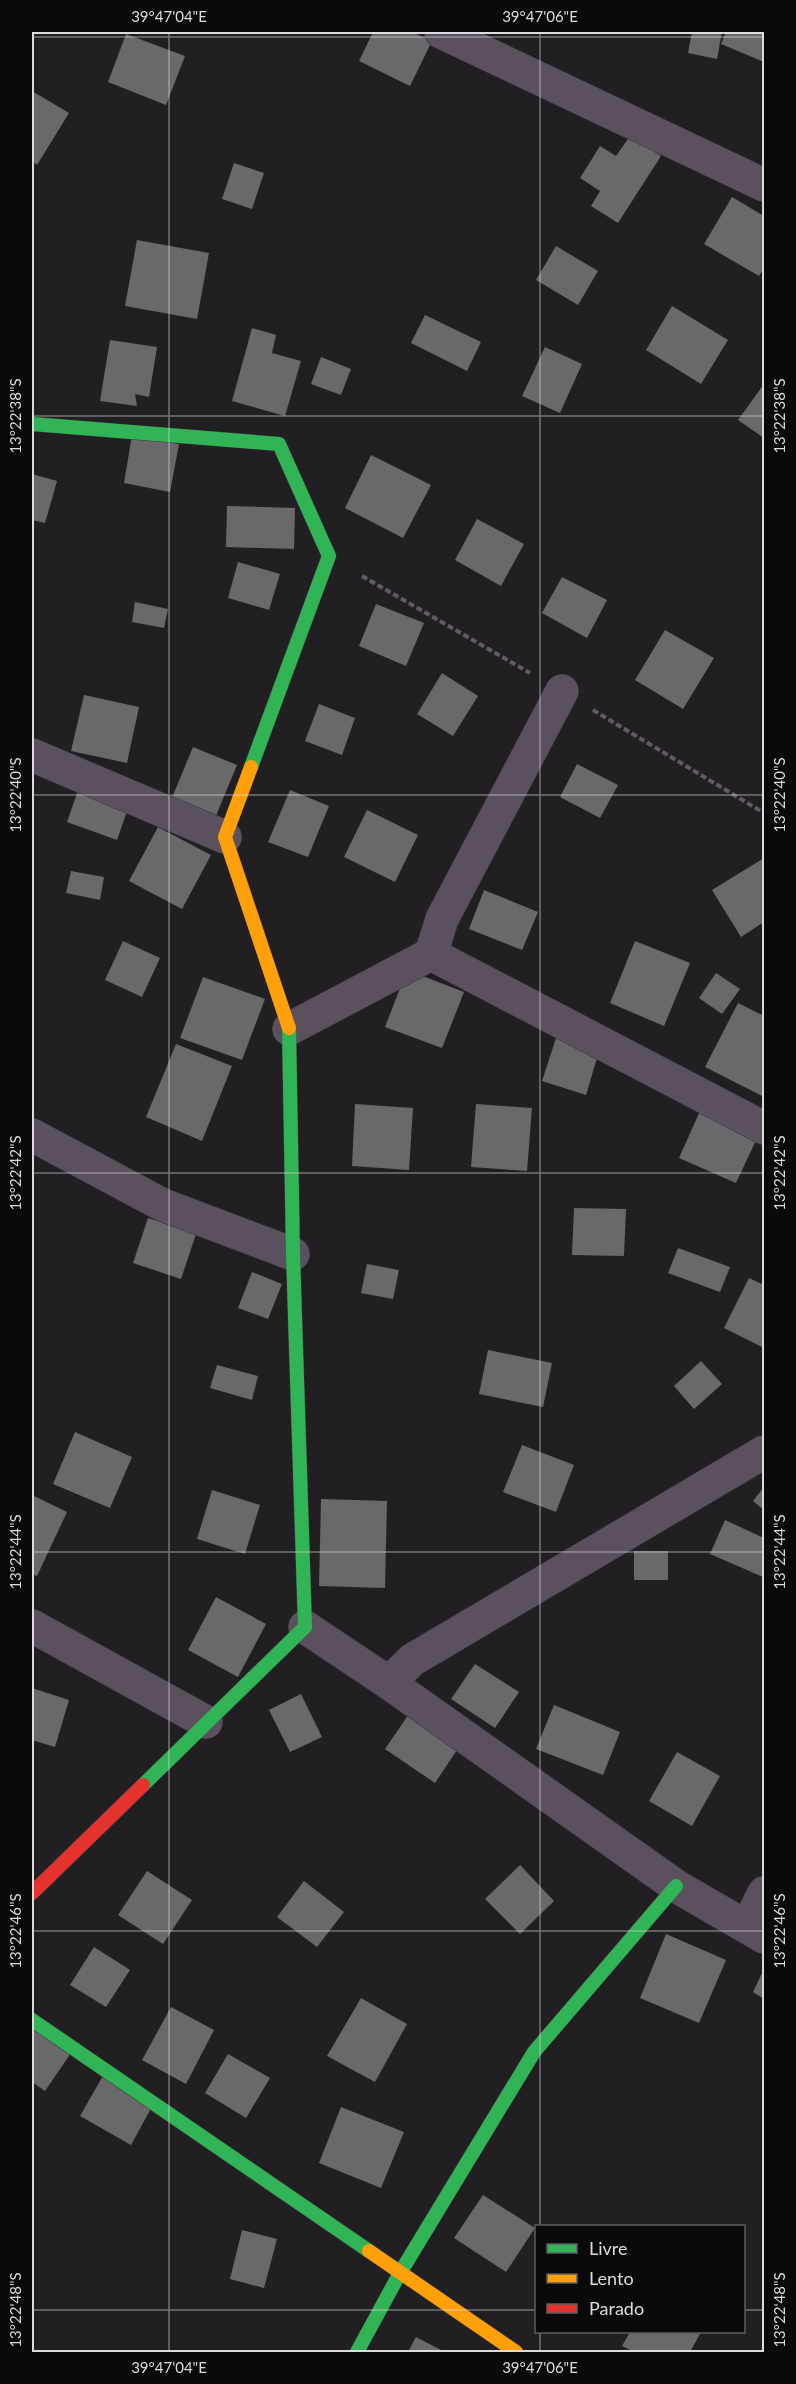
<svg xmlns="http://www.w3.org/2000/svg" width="796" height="2384" viewBox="0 0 796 2384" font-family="Lato,sans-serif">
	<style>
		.building { fill: #69686a }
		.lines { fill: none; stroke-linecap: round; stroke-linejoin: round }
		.street-casing { stroke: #3b3a3b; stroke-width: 34 }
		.fast-casing { stroke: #3b3a3b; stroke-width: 15 }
		.slow-casing { stroke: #3b3a3b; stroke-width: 15 }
		.jam-casing { stroke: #3b3a3b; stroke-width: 15 }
		.path { stroke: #605a63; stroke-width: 4; stroke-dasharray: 6 3; stroke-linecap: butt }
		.street { stroke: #5a505e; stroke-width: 33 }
		.fast { stroke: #30b455; stroke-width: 14 }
		.slow { stroke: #ff9f0a; stroke-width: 14 }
		.jam { stroke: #e5322d; stroke-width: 14 }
		.ticks { fill: none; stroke: #dddbde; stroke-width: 1.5; stroke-opacity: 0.45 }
		.neatline { fill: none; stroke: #dddbde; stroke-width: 2 }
		.ticks-label { font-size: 15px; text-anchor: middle; fill: #dddbde }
	</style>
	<rect width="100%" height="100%" fill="#211f22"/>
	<g class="building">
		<polygon points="373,32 412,32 432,41 410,86 359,61"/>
		<polygon points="692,32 722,32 717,59 688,53"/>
		<polygon points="726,32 764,32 764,62 721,44"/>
		<polygon points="126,34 185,56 166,105 108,82"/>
		<polygon points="32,91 69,113 37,165 32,161"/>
		<polygon points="630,136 661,156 618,223 591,206 600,191 580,178 600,146 616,156"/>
		<polygon points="234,163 264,173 252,209 222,199"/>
		<polygon points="732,197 764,216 764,268 759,276 704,244"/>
		<polygon points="137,240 209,253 197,319 125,306"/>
		<polygon points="556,246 598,271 578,305 536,280"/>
		<polygon points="672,306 728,340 701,384 646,350"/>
		<polygon points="425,315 481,342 467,371 411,343"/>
		<polygon points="252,328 276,335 272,353 301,361 285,416 232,401"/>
		<polygon points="110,340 157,347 149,397 135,394 137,406 100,401"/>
		<polygon points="545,347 582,364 560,413 522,396"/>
		<polygon points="321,357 351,369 341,395 311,384"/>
		<polygon points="764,384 764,438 738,420"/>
		<polygon points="132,435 179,444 170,492 124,483"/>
		<polygon points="371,455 431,485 403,538 345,508"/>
		<polygon points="32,474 57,481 45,523 32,520"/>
		<polygon points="227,506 295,508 294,549 226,547"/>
		<polygon points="477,519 524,544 501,586 455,560"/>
		<polygon points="238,562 280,574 269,610 228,598"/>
		<polygon points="562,577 607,600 587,638 542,613"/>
		<polygon points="135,602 168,609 164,628 132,622"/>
		<polygon points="376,604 424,623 406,666 359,646"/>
		<polygon points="665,630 714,658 683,709 635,680"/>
		<polygon points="442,673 478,696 453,736 417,714"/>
		<polygon points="84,695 139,707 127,763 71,751"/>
		<polygon points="319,704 355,718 342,755 305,741"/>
		<polygon points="193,747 237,765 215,818 171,800"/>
		<polygon points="577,764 618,785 600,818 560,797"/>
		<polygon points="83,776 133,794 117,840 67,822"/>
		<polygon points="290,790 329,806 308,857 268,842"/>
		<polygon points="367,810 418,835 395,882 344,857"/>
		<polygon points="158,827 211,855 182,909 129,881"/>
		<polygon points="764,858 764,922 741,937 712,890"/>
		<polygon points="71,871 104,877 100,900 66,893"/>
		<polygon points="484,890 538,912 522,950 469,929"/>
		<polygon points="123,941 160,958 142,997 105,980"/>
		<polygon points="635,941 690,963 664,1026 610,1003"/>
		<polygon points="407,970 464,992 442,1048 385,1027"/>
		<polygon points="716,973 740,989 722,1014 699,998"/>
		<polygon points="203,977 265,999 242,1060 180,1038"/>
		<polygon points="738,1003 764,1016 764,1097 705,1067"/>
		<polygon points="557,1035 600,1048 586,1095 542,1081"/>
		<polygon points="176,1044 232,1066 202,1141 146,1117"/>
		<polygon points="355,1104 413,1108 409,1170 352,1166"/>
		<polygon points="476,1104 532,1108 527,1171 471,1167"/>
		<polygon points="700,1111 758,1136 736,1183 679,1158"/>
		<polygon points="574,1208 626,1209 624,1256 572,1255"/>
		<polygon points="148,1218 196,1234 181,1279 133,1263"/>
		<polygon points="678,1248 730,1267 720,1292 668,1273"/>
		<polygon points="367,1264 399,1270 393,1299 361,1293"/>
		<polygon points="252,1272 282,1284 268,1319 238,1308"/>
		<polygon points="749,1278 764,1285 764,1348 724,1328"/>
		<polygon points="488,1350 552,1363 543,1407 479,1394"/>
		<polygon points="701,1361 722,1384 694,1409 674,1386"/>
		<polygon points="217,1365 258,1376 252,1400 210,1388"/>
		<polygon points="75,1432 132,1457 110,1508 53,1484"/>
		<polygon points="522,1445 574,1465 556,1512 503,1492"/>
		<polygon points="764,1487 764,1510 753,1501"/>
		<polygon points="212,1490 260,1505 245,1554 197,1539"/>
		<polygon points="32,1495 67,1512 37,1576 32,1574"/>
		<polygon points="321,1499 387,1501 385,1588 319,1586"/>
		<polygon points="725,1520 764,1538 764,1572 763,1577 710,1554"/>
		<rect x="634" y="1551" width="34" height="29"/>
		<polygon points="216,1597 266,1624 238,1677 188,1650"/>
		<polygon points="475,1664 519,1692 495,1728 451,1699"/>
		<polygon points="32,1688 69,1700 55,1747 32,1740"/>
		<polygon points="301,1694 322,1737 290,1752 269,1710"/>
		<polygon points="554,1705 620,1732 603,1775 536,1749"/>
		<polygon points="413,1708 463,1741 435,1783 385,1749"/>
		<polygon points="677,1752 720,1776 692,1826 649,1801"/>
		<polygon points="520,1865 554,1901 520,1934 485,1899"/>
		<polygon points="147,1871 192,1900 163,1944 118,1915"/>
		<polygon points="304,1881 344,1912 317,1947 277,1917"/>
		<polygon points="666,1934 726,1960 699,2023 640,1998"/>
		<polygon points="94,1947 130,1970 106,2007 70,1985"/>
		<polygon points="764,1969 764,1999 753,1992"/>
		<polygon points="361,1998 407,2024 375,2082 327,2056"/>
		<polygon points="171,2007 214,2030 186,2084 142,2060"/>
		<polygon points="32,2021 73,2050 45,2091 32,2082"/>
		<polygon points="228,2054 270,2078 246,2118 205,2093"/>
		<polygon points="104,2074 154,2103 131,2145 80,2116"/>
		<polygon points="341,2107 404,2132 381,2188 319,2163"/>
		<polygon points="483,2195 535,2228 506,2272 454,2238"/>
		<polygon points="242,2230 277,2239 264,2288 230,2279"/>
		<polygon points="630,2332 701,2332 690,2352 634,2352 622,2346"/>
		<polygon points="416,2337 445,2352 408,2352"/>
	</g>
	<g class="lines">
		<g class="street-casing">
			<g id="street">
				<polyline points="441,32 764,185"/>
				<polyline points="32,755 225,837"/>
				<polyline points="431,954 764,1128"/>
				<polyline points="289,1029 431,954 442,919 562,691"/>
				<polyline points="32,1135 163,1205 293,1254"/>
				<polyline points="32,1626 206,1722"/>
				<polyline points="305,1627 389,1683 676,1886 764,1937"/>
				<polyline points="389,1683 412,1660 764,1452"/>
				<polyline points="748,1925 764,1893"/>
			</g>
		</g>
		<g class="fast-casing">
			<g id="fast">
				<polyline points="32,424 279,444 329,556 251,767"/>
				<polyline points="143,1785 305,1627 293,1254 289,1028"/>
				<polyline points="32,2020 369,2251"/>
				<polyline points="357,2352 400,2273 534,2052 676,1886"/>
			</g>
		</g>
		<g class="slow-casing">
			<g id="slow">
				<polyline points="251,767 225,837 289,1028"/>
				<polyline points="369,2251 516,2352"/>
			</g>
		</g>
		<g class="jam-casing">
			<polyline id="jam" points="32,1893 143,1785"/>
		</g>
		<g class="path">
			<polyline points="362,576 530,673"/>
			<polyline points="593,710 764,813"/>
		</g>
		<use href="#street" class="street"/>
		<use href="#fast" class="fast"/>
		<use href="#slow" class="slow"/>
		<use href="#jam" class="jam"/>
	</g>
	<path class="ticks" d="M169 32V2352M540 32V2226M32 37H764M32 416H764M32 795H764M32 1173H764M32 1552H764M32 1931H764M32 2310H536M744 2310H764M540 2332V2352"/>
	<rect width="796" height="2384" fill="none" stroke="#0a090b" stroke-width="66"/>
	<rect x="535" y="2225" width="210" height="108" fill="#0a090b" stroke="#5e5d5f" stroke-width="1.5"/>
	<rect x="547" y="2244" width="30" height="9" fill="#30b455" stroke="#5e5d5f" stroke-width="1.5"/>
	<text x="589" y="2255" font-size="18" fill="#dddbde">Livre</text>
	<rect x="547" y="2274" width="30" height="9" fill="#ff9f0a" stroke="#5e5d5f" stroke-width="1.5"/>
	<text x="589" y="2285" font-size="18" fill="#dddbde">Lento</text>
	<rect x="547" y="2304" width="30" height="9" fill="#e5322d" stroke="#5e5d5f" stroke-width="1.5"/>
	<text x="589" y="2315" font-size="18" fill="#dddbde">Parado</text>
	<rect x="33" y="33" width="730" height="2318" class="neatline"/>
	<g class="ticks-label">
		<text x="169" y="22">39°47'04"E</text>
		<text x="540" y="22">39°47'06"E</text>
		<text transform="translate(16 416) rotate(-90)" y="5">13°22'38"S</text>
		<text transform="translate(780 416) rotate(-90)" y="5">13°22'38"S</text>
		<text transform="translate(16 795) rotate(-90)" y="5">13°22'40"S</text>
		<text transform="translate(780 795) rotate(-90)" y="5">13°22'40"S</text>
		<text transform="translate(16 1173) rotate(-90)" y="5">13°22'42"S</text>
		<text transform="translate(780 1173) rotate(-90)" y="5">13°22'42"S</text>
		<text transform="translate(16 1552) rotate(-90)" y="5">13°22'44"S</text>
		<text transform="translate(780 1552) rotate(-90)" y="5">13°22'44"S</text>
		<text transform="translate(16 1931) rotate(-90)" y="5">13°22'46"S</text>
		<text transform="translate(780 1931) rotate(-90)" y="5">13°22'46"S</text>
		<text transform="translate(16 2310) rotate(-90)" y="5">13°22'48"S</text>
		<text transform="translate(780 2310) rotate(-90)" y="5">13°22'48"S</text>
		<text x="169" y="2373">39°47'04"E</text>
		<text x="540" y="2373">39°47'06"E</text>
	</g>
</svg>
